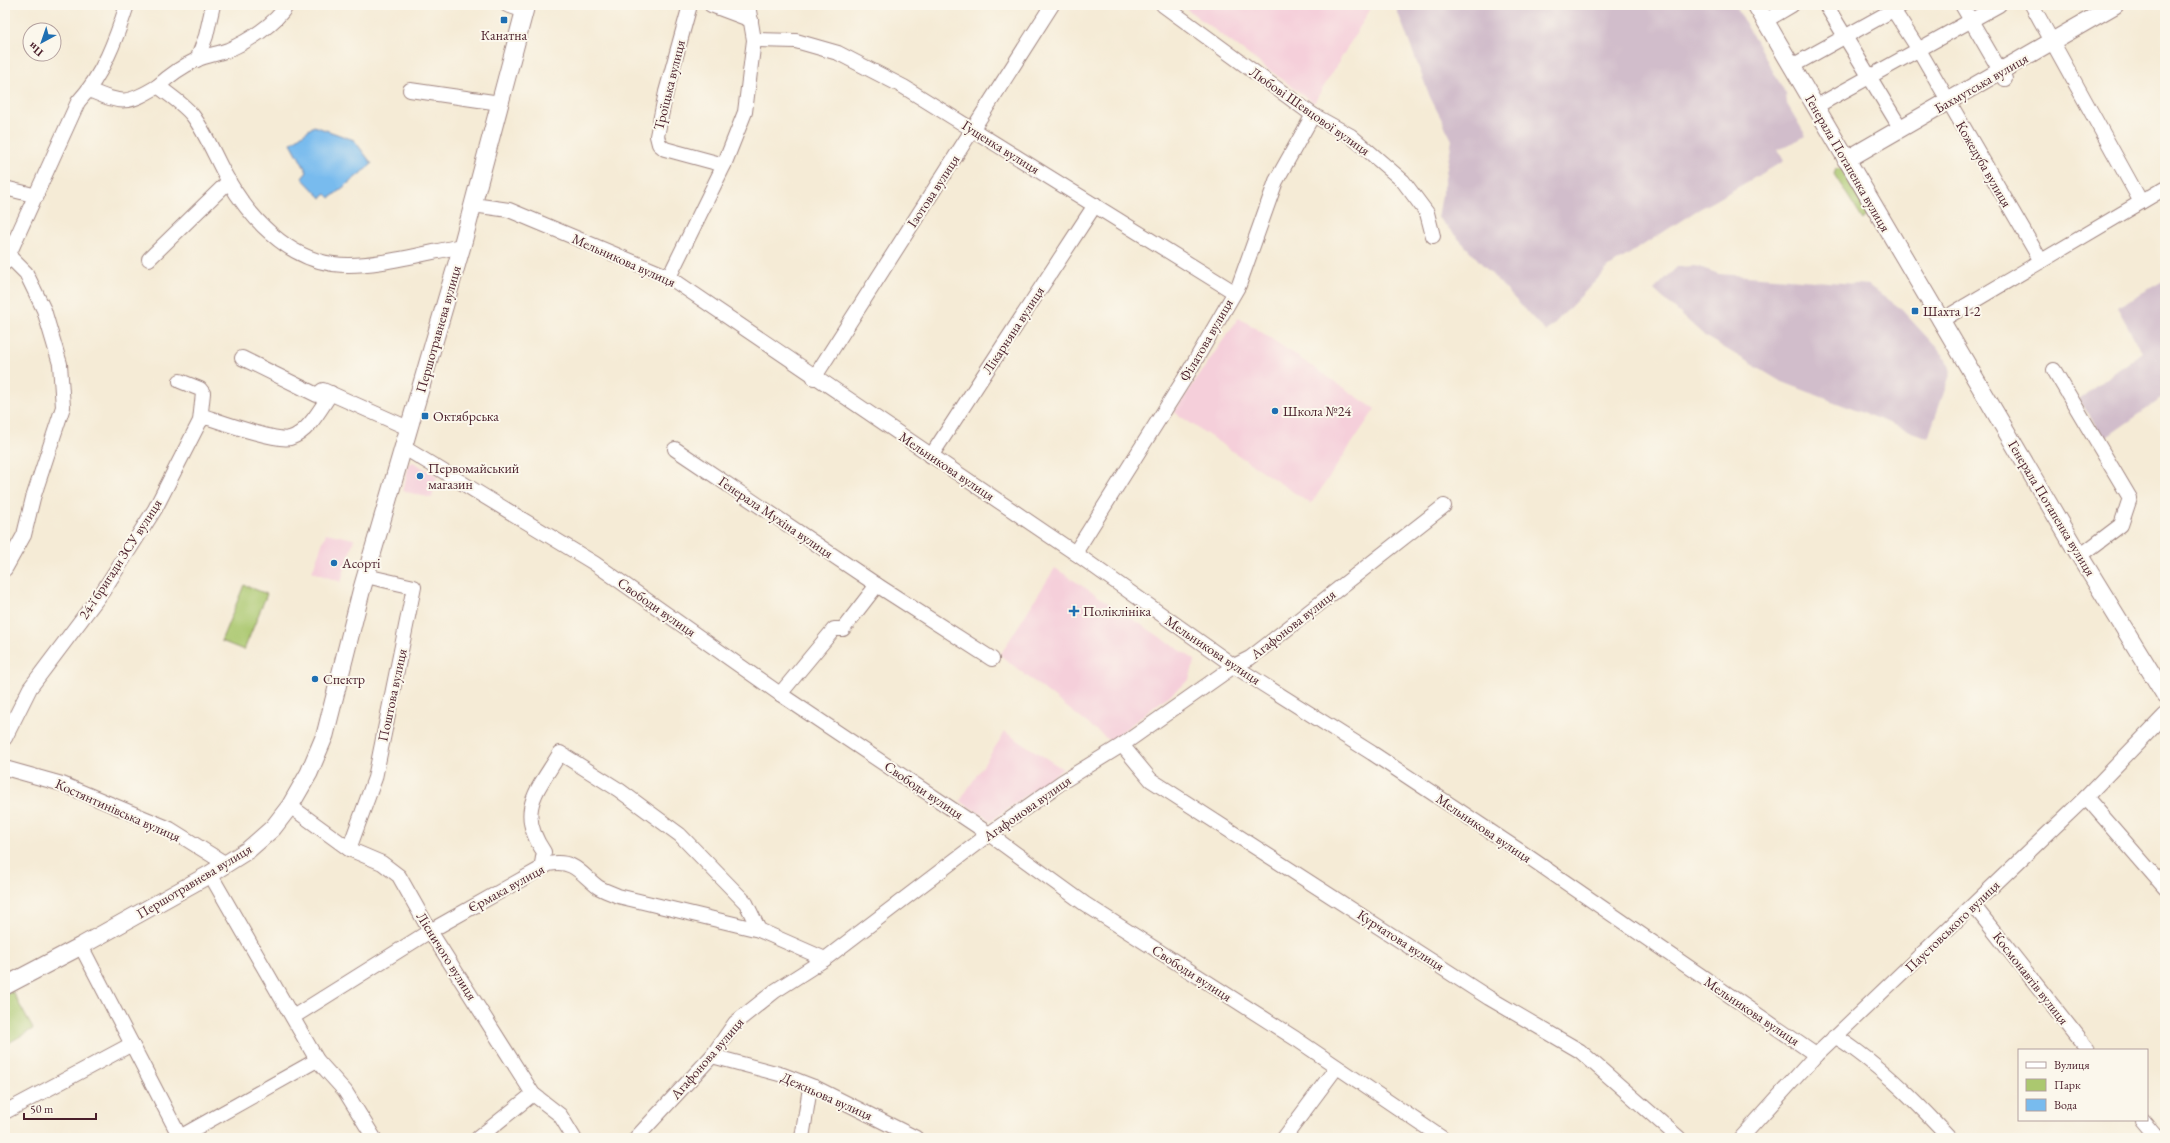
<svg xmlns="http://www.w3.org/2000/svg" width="2170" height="1143" viewBox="0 0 2170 1143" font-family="'EB Garamond',serif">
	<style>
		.built { fill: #f5cfda }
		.industrial { fill: #d1bdcb }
		.green { fill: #abc86f; stroke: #7a744d }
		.water { fill: #78bbee; stroke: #616d8c }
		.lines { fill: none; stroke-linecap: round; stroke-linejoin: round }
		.minor-casing { stroke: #a08580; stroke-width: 16 }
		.major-casing { stroke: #a08580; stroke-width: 19 }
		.minor { stroke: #fff; stroke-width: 14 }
		.major { stroke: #fff; stroke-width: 17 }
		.poi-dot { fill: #1f6fb2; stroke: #fbf7ec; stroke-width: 1.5 }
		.labels { text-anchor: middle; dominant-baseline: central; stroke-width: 4; stroke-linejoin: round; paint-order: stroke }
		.poi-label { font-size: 14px; fill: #4a1f2b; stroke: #fbf7ec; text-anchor: start }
		.street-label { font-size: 14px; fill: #4a1f2b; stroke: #fbf7ec }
	</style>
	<rect width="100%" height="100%" fill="#fbf7ec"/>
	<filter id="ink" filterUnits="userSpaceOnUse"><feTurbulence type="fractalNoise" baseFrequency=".025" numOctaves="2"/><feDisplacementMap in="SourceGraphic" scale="8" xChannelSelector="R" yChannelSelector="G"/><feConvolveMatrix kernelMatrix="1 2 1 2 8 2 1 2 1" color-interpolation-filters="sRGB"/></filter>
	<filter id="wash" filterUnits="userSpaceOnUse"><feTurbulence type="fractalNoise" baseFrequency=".012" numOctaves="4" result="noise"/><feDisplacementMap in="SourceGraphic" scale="16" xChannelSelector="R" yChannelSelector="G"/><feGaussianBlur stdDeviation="0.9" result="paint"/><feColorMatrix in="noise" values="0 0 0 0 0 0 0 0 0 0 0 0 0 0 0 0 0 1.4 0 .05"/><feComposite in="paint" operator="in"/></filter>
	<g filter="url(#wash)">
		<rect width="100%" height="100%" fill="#f5ebd6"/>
		<g class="built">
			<polygon points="1181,5 1373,5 1314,103"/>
			<polygon points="1239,317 1375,409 1311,504 1174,412"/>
			<polygon points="413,462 437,476 432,498 403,491 409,464"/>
			<polygon points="326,533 354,539 341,582 312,572"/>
			<polygon points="1055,568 1195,660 1189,680 1110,741 1000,655"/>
			<polygon points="1005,732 1063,769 991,821 960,801"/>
		</g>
		<g class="industrial">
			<polygon points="1395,5 1735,5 1786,94 1787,104 1806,136 1778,150 1784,161 1696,211 1609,267 1546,332 1438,217 1452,140 1430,97"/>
			<polygon points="1696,266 1719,274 1869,285 1900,308 1947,359 1951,372 1928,438 1780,381 1706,337 1654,290 1677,267"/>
			<polygon points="2165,280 2165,396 2104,439 2079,399 2142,352 2117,307"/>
		</g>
		<g class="green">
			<polygon points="1840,168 1844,170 1869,214 1863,220 1834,174 1836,169"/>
			<polygon points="244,585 267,594 244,650 221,641"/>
			<polygon points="12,991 33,1029 5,1045 5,995"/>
		</g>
		<polygon class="water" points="314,126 354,140 372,164 330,198 326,194 321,198 302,178 307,172 291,143"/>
	</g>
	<g filter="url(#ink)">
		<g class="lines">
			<g class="minor-casing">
				<g id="minor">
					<polyline points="507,5 525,11"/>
					<polyline points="690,5 666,92 657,136 659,144 665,149 724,165"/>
					<polyline points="711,5 751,20"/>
					<polyline points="1163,5 1313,115 1351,136 1403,181 1427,213 1433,236"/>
					<polyline points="1826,5 1901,129"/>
					<polyline points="1890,5 1919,50 2041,261"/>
					<polyline points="1962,5 2005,79"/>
					<polyline points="2032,5 2141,202"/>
					<polyline points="1765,21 1792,5"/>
					<polyline points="754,40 796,41 838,53 904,87 1234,292"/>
					<polyline points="197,60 206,36 213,5"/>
					<polyline points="1792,66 1902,5"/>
					<path d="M158 86C170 75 181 67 196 60 206 55 218 54 228 50 249 41 275 24 287 5"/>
					<path d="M89 90C122 104 127 105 158 86 169 95 185 105 193 116 207 135 216 159 228 180 250 218 287 258 333 264 371 269 424 253 462 246"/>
					<polyline points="410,90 500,103"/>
					<polyline points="1815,107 1999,5"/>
					<polyline points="5,188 37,196"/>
					<polyline points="473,205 509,210 669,277 1075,553 1234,666 1372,753 1520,851 1816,1055"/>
					<polyline points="149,259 229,181"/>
					<path d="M5 263 78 102C103 75 116 39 127 5"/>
					<polyline points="669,277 724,165 745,112 754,40 748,5"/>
					<polyline points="1940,321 2165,188"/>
					<polyline points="242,358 317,395 323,390 408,428"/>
					<polyline points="2054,370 2130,498 2121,525 2080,556"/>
					<polyline points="814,378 1052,5"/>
					<path d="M200 421 206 417C221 422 277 442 290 438 308 433 321 408 331 393"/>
					<polyline points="403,447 594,563 780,694 989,834 1085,904 1296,1039 1442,1138"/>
					<polyline points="675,449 877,585 992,659"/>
					<polyline points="931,456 1095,205"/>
					<polyline points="1075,553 1188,373 1239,285 1276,181 1313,115"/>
					<polyline points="5,569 24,535 33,498 63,407 60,364 44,310 26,273 8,255"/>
					<polyline points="780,694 834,629 843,629 877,585"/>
					<polyline points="5,738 30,688 103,591 155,509 200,421 203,393 200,389 180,381"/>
					<polyline points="1122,745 1151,780 1489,998 1580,1051 1679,1138"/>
					<polyline points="5,768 62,784 170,829 226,864"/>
					<polyline points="2086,797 2165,888"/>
					<polyline points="290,806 349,849 382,863 399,876 430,931 533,1094 560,1115 574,1138"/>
					<polyline points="349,849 375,778 414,587 366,576"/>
					<path d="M541 869 544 852C515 810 538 790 560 753L619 790 680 835 746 903 759 930"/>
					<polyline points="210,874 317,1060 345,1091 374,1138"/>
					<polyline points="1974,906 2088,1050"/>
					<polyline points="81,946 180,1137"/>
					<path d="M293 1017 430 931 549 864C574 859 581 874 598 887 604 891 612 893 618 896L759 930 825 959"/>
					<path d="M1834 1037C1842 1039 1851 1047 1858 1052 1892 1077 1921 1107 1950 1138"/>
					<polyline points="712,1056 783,1075 814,1087 916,1138"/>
					<polyline points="5,1112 132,1044"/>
					<polyline points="2143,1120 2158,1138"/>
					<polyline points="178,1138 317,1060"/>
					<polyline points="478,1138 533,1094"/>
					<polyline points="636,1138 712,1056 735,1023 775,991 825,959 989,834 1062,782 1122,745 1234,666 1250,658 1444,506"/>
					<polyline points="802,1138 809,1094 814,1087"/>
					<polyline points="1284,1138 1336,1068"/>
					<polyline points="1741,1138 1816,1055 2086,797 2165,715"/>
				</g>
			</g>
			<g class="major-casing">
				<g id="major">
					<polyline points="1756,5 2073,545 2165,695"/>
					<polyline points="1846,160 2115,5"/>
					<polyline points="5,986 81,946 210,874 248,850 273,828 290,806 309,773 325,735 361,592 462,246 526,5"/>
				</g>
			</g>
			<use href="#minor" class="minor"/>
			<use href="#major" class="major"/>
		</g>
	</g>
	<g class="poi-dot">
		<rect x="500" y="16" width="8" height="8" rx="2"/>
		<rect x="1911" y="307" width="8" height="8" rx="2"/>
		<circle cx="1275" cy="411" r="4"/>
		<rect x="421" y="412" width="8" height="8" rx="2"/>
		<circle cx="420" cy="476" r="4"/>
		<circle cx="334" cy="563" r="4"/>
		<path d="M1072 605h4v4h4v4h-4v4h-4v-4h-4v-4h4z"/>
		<circle cx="315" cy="679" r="4"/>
	</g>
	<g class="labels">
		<g class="poi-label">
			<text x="504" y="35" text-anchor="middle">Канатна</text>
			<text x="1923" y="311">Шахта 1-2</text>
			<text x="1283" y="411">Школа №24</text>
			<text x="433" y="416">Октябрська</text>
			<text x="428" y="468">Первомайський<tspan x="428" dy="16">магазин</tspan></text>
			<text x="342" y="563">Асорті</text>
			<text x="1083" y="611">Поліклініка</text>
			<text x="323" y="679">Спектр</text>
		</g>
		<g class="street-label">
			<text transform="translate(1981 83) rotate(-30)">Бахмутська вулиця</text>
			<text transform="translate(669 85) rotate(-76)">Троїцька вулиця</text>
			<text transform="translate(1310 111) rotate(35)">Любові Шевцової вулиця</text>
			<text transform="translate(1001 147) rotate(32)">Гущенка вулиця</text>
			<text transform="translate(1848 163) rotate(60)">Генерала Потапенка вулиця</text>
			<text transform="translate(1984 164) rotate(60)">Кожедуба вулиця</text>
			<text transform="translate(933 191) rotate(-57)">Ізотова вулиця</text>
			<text transform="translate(624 260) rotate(24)">Мельникова вулиця</text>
			<text transform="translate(438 329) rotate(-74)">Першотравнева вулиця</text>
			<text transform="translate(1013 330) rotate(-57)">Лікарняна вулиця</text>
			<text transform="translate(1206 340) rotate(-60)">Філатова вулиця</text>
			<text transform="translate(947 466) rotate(34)">Мельникова вулиця</text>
			<text transform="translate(2052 508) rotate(59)">Генерала Потапенка вулиця</text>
			<text transform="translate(776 517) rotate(34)">Генерала Мухіна вулиця</text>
			<text transform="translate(120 559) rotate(-57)">24-ї бригади ЗСУ вулиця</text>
			<text transform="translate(657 607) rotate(35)">Свободи вулиця</text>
			<text transform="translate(1293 624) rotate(-38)">Агафонова вулиця</text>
			<text transform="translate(1213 650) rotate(34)">Мельникова вулиця</text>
			<text transform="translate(392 695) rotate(-78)">Поштова вулиця</text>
			<text transform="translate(924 790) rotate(34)">Свободи вулиця</text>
			<text transform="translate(1027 808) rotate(-35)">Агафонова вулиця</text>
			<text transform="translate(118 810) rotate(24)">Костянтинівська вулиця</text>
			<text transform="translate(1484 828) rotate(34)">Мельникова вулиця</text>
			<text transform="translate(194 881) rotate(-31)">Першотравнева вулиця</text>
			<text transform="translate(506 888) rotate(-29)">Єрмака вулиця</text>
			<text transform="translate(1952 926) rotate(-44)">Паустовського вулиця</text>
			<text transform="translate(1401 940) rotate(33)">Курчатова вулиця</text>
			<text transform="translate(447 956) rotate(58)">Лісничого вулиця</text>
			<text transform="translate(1192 973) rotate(33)">Свободи вулиця</text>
			<text transform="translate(2031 978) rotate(52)">Космонавтів вулиця</text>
			<text transform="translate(1752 1011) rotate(34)">Мельникова вулиця</text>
			<text transform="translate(707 1058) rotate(-49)">Агафонова вулиця</text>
			<text transform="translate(827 1096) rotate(24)">Дежньова вулиця</text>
		</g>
	</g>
	<rect width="2170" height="1143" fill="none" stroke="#fbf7ec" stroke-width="20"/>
	<rect x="2018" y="1049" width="130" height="72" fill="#fbf7ec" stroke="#b4a19f"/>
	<rect x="2026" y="1062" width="20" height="6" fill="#ffffff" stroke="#b4a19f"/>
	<text x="2054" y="1069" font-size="12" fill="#4a1f2b">Вулиця</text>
	<rect x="2026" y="1079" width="20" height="12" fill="#abc86f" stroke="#b4a19f"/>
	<text x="2054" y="1089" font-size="12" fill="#4a1f2b">Парк</text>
	<rect x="2026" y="1099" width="20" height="12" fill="#78bbee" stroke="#b4a19f"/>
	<text x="2054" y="1109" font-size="12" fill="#4a1f2b">Вода</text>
	<g transform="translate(42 42) rotate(220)"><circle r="19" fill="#fbf7ec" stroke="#b4a19f"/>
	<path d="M0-3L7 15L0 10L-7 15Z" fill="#1f6fb2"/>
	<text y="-6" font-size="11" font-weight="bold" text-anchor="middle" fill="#4a1f2b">Пн</text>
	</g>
	<path d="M24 1113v6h72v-6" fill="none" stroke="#4a1f2b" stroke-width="2"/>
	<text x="30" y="1113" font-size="12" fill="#4a1f2b" stroke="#fbf7ec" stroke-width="3" paint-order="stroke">50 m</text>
</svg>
